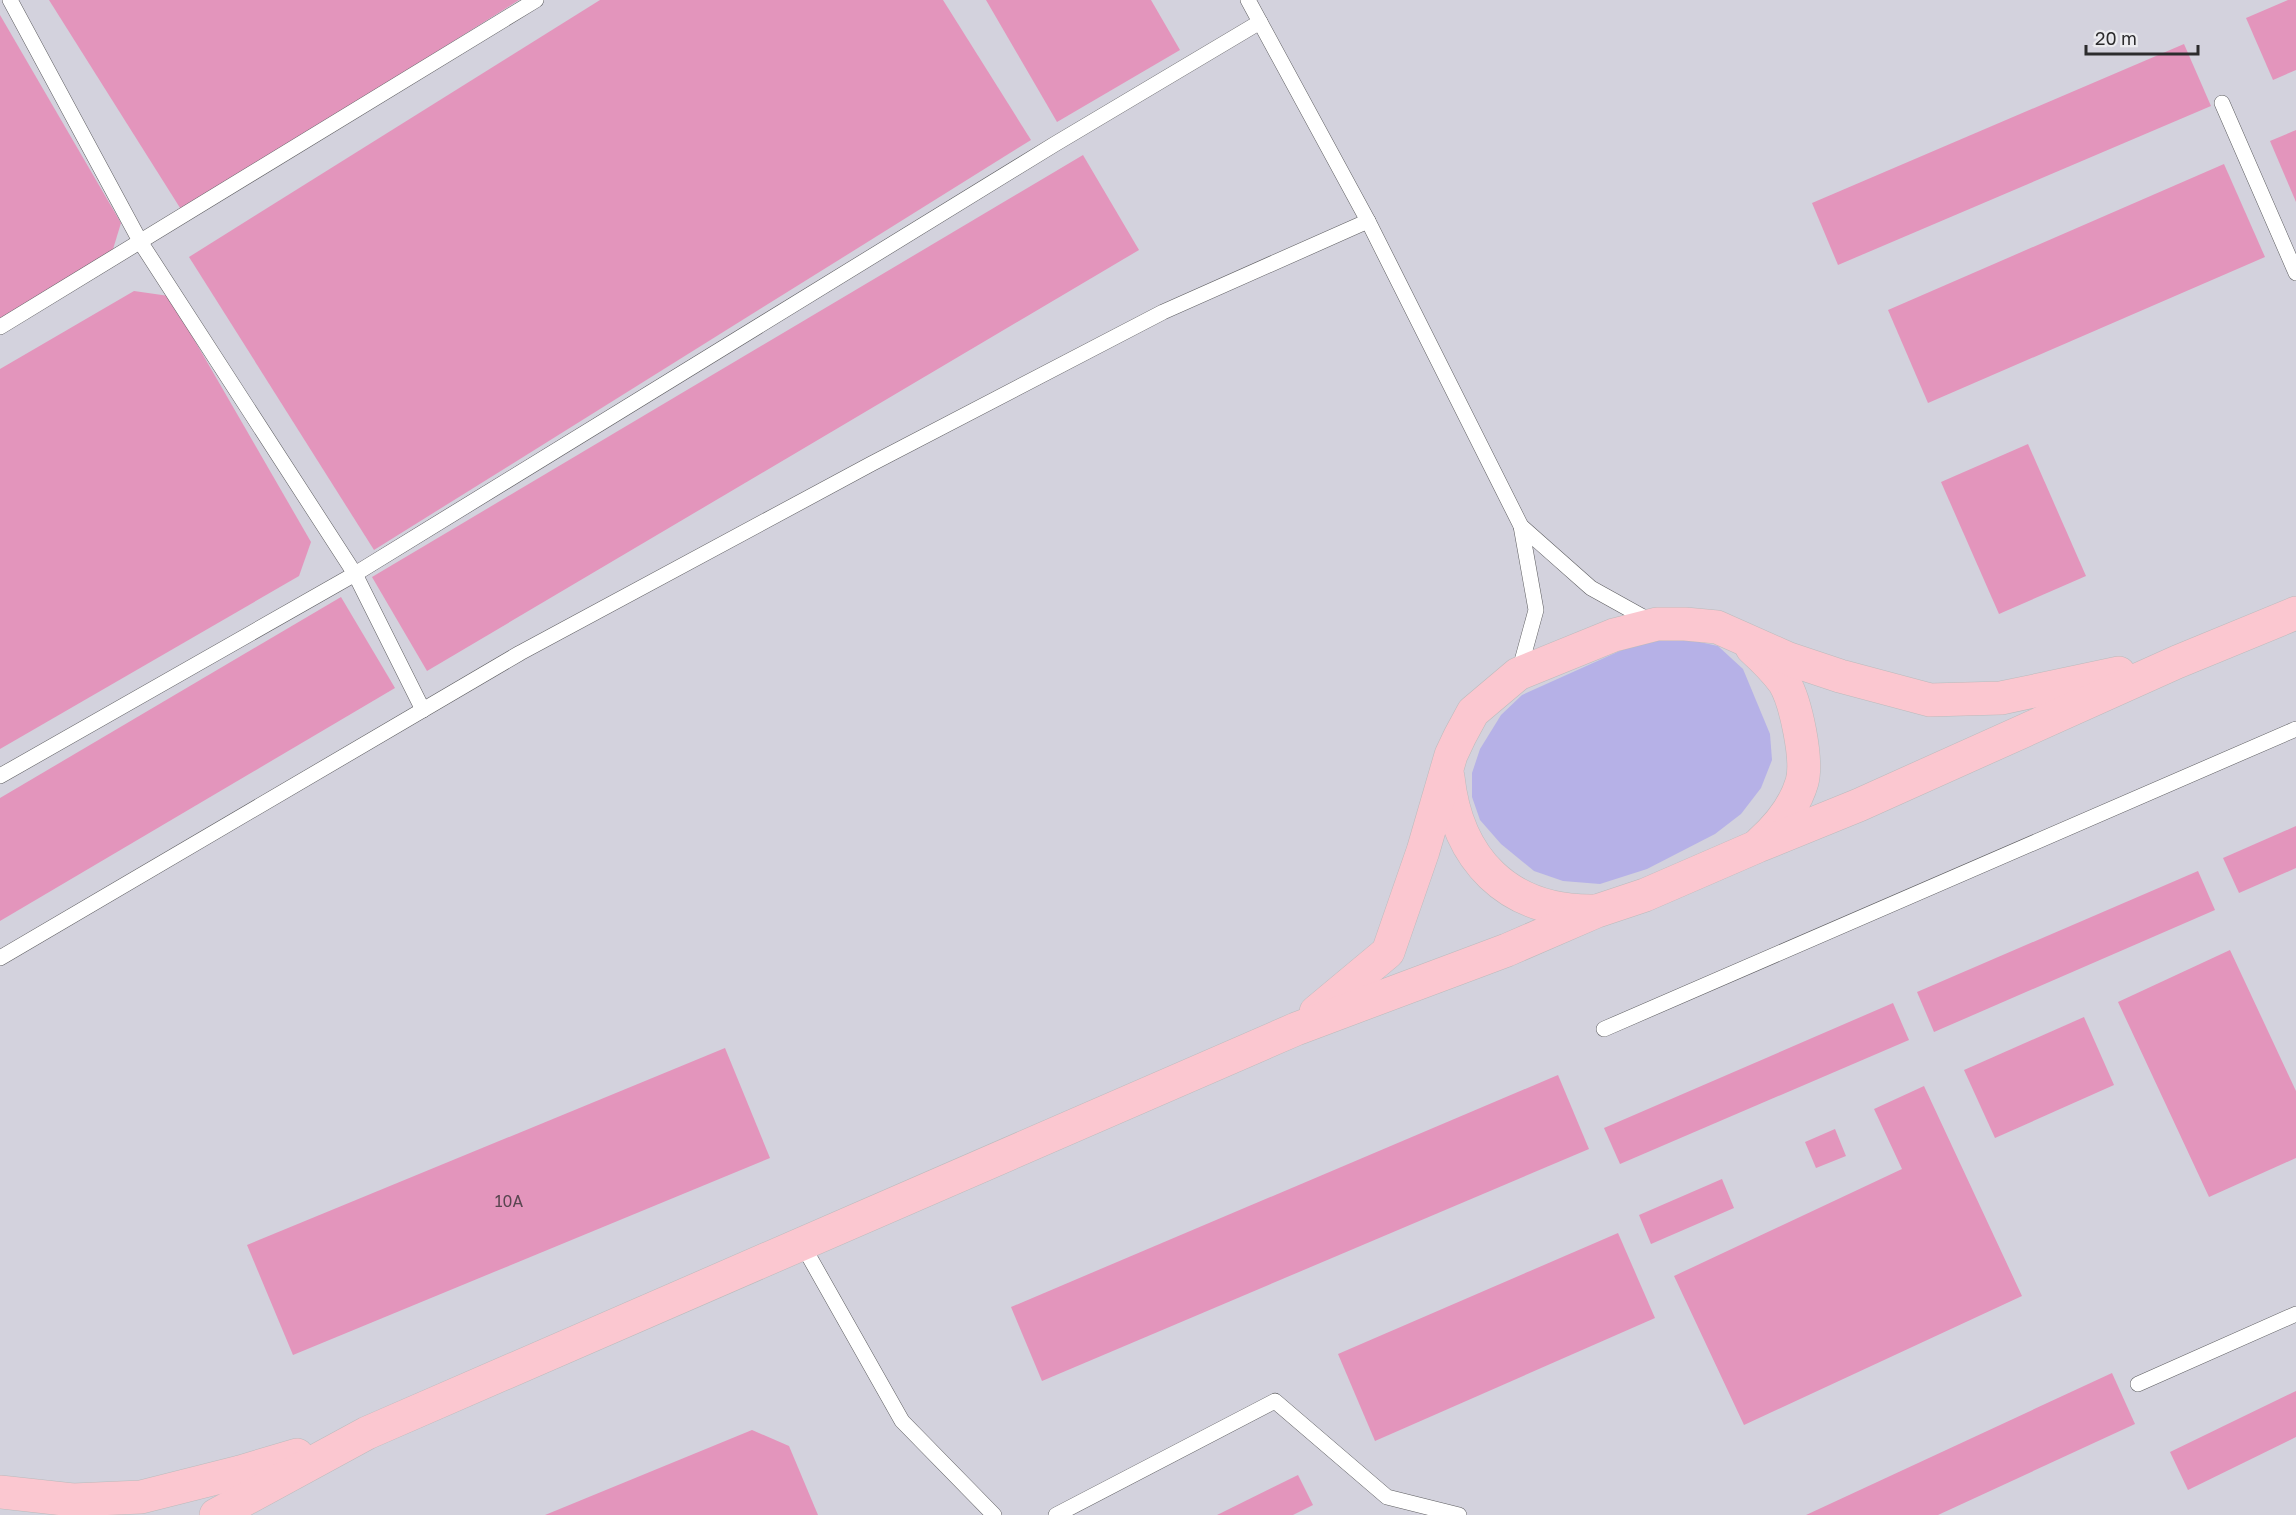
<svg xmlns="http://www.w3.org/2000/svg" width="2296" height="1515" viewBox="0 0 2296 1515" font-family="'Golos Text',sans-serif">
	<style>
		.built { fill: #d3d2dd }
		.green { fill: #b6b1e7 }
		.building { fill: #e395bc }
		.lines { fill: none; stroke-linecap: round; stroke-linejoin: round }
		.service-casing { stroke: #5d5d60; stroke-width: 16 }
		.primary-casing { stroke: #bbbbbc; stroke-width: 34 }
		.service { stroke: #fff; stroke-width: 15 }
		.primary { stroke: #fbc7d0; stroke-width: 33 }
		.labels { text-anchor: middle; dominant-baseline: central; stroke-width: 6; stroke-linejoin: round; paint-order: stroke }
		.number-label { font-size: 16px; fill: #5a4651 }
	</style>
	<rect width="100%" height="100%" fill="#dfdfe3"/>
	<rect class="built" x="0" y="0" width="2296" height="1515"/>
	<polygon class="green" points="1686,639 1718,646 1743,669 1770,734 1772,760 1761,788 1741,814 1715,834 1647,869 1600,884 1563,881 1534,871 1501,844 1480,820 1472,797 1472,773 1480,749 1501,715 1522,695 1642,641"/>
	<g class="building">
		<polygon points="49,0 519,0 182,211"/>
		<polygon points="600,0 943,0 1031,140 374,550 189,257"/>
		<polygon points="986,0 1151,0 1180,50 1057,122"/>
		<polygon points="2288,0 2296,0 2296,70 2273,80 2246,18"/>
		<polygon points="0,15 121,223 110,259 0,323"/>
		<polygon points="2184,44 2211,106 1838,265 1812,203"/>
		<polygon points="2296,130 2296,202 2270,141"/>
		<polygon points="1083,155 1139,250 427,671 372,577"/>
		<polygon points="2224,164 2265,257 1928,403 1888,310"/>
		<polygon points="134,291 169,296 311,542 299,576 0,749 0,369"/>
		<polygon points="2028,444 2086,576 1999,614 1941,482"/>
		<polygon points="341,597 395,688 0,921 0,798"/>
		<polygon points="2296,826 2296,868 2239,893 2223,858"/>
		<polygon points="2198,871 2215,910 1934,1032 1917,992"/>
		<polygon points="2230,950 2296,1091 2296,1158 2209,1197 2118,1002"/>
		<polygon points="1893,1003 1909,1040 1620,1164 1604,1128"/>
		<polygon points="2084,1017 2114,1085 1995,1138 1964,1070"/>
		<polygon points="725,1048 770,1158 293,1355 247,1245"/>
		<polygon points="1558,1075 1589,1149 1042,1381 1011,1307"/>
		<polygon points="1924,1086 2022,1296 1744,1425 1674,1276 1902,1169 1874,1109"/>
		<polygon points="1835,1129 1846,1156 1816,1168 1805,1142"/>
		<polygon points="1722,1179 1734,1208 1651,1244 1639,1215"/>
		<polygon points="1618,1233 1655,1318 1375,1441 1338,1354"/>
		<polygon points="2112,1373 2135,1424 1938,1515 1806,1515"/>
		<polygon points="2296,1391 2296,1437 2188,1490 2170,1452"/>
		<polygon points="752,1430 789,1446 818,1515 545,1515"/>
		<polygon points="1298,1475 1313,1505 1293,1515 1217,1515"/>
	</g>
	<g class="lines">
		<g class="service-casing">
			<g id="service">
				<polyline points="10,0 141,243 355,574 423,710"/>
				<polyline points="1248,0 1368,221"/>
				<polyline points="2222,103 2296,273"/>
				<polyline points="0,327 536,0"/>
				<polyline points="1521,526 1591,588 1654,623"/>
				<polyline points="0,776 355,574 1055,144 1260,22"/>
				<polyline points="0,958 520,653 871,464 1163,312 1368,221 1521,526 1536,610 1519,672"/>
				<polyline points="1604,1029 2296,729"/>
				<polyline points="802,1244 902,1421 994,1515"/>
				<polyline points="2138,1384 2296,1314"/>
				<polyline points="1056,1515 1275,1401 1387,1497 1459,1515"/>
			</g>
		</g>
		<g class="primary-casing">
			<g id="primary">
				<path d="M1752 648C1763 658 1775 670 1784 682 1796 702 1808 760 1802 782 1795 806 1778 827 1760 843"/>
				<path d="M1448 777C1457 859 1507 912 1593 911"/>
				<polyline points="1316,1012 1388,952 1423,851 1451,755 1460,736 1473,712 1518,674 1614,635 1657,624 1685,624 1717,627 1789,659 1840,676 1930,700 2001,698 2119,673"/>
				<polyline points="0,1492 73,1500 141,1497 240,1472 297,1455"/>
				<polyline points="216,1515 367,1433 1296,1029 1507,950 1597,911 1645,895 1758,846 1859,805 2177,662 2296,613"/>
			</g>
		</g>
		<use href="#service" class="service"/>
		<use href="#primary" class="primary"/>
	</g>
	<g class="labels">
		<g class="number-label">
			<text x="509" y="1201">10А</text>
		</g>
	</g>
	<path d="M2086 45v9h112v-9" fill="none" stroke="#2c2c2d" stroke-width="3"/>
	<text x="2095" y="45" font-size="18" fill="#2c2c2d" stroke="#ececf0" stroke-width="4.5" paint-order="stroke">20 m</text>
</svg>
